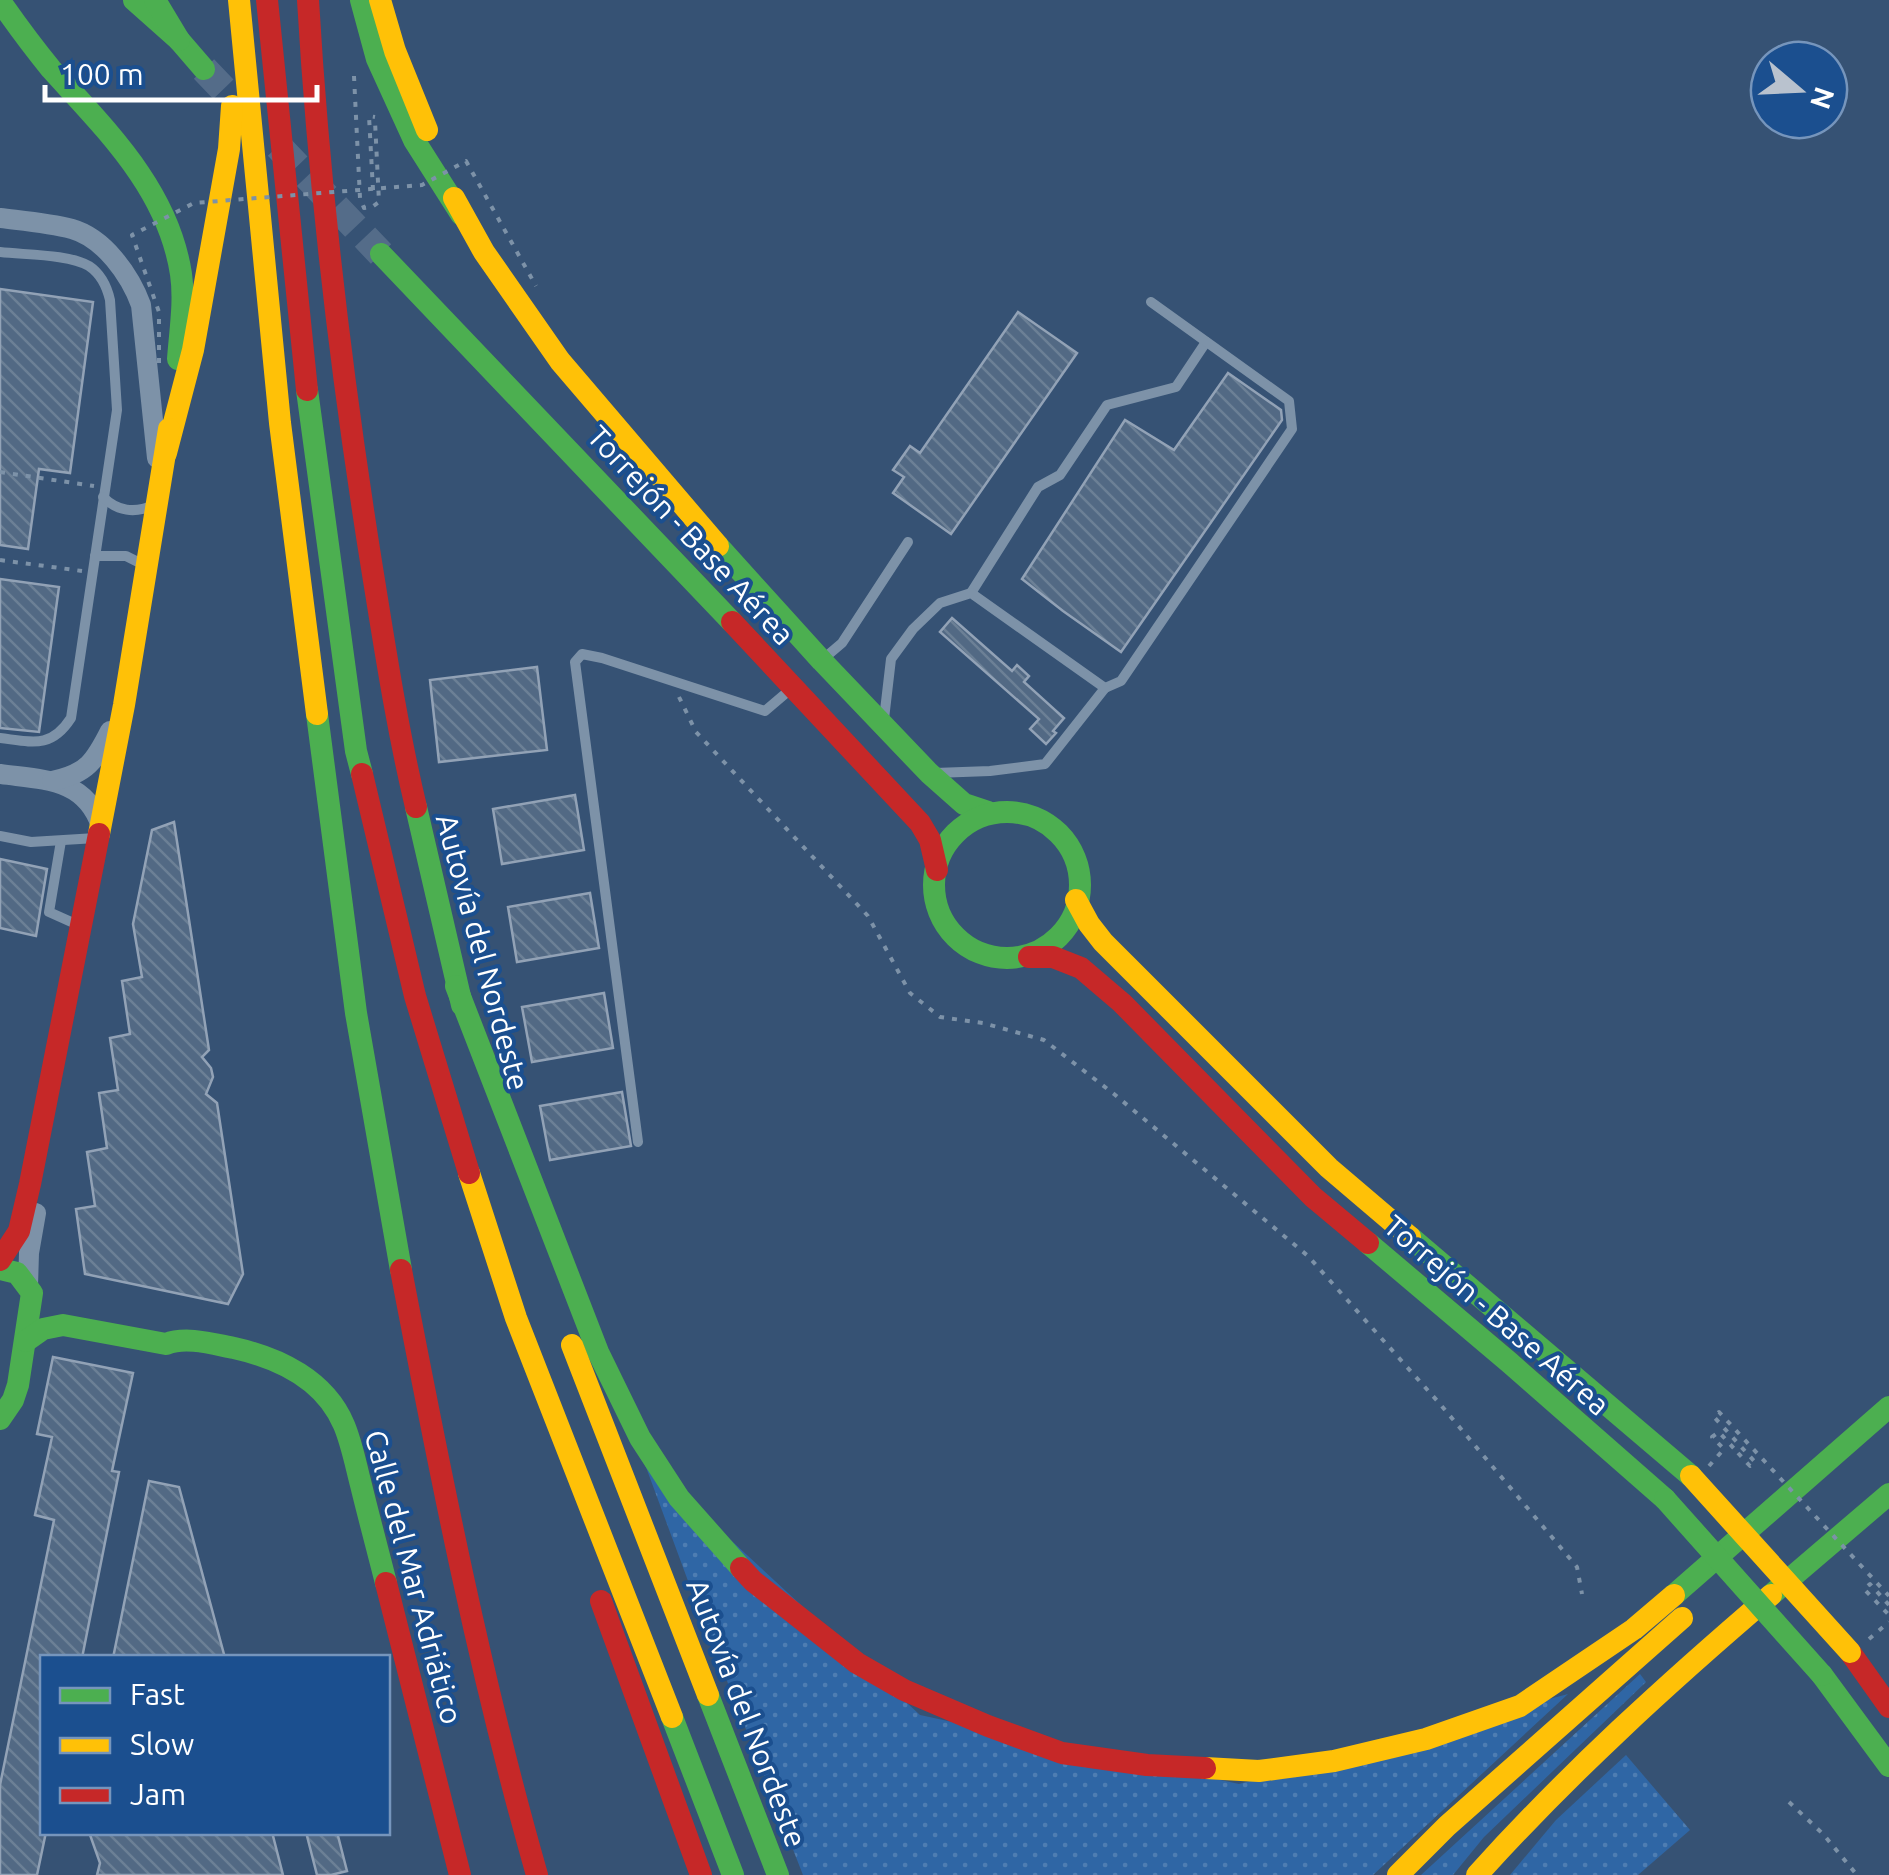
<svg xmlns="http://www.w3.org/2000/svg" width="1889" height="1875" viewBox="0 0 1889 1875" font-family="Ubuntu,sans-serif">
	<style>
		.grass { fill: url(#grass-dots) }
		.building { fill: url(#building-back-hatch); stroke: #92a2b6; stroke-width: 2.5 }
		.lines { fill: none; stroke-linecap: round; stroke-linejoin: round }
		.secondary-tunnel { stroke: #546c89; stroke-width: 28; stroke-dasharray: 28 14; stroke-linecap: butt }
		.path { stroke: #7d92a8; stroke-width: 4; stroke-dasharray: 5 8; stroke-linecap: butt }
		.lane { stroke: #7d92a8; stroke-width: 10 }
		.street { stroke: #7d92a8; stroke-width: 20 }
		.fast { stroke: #4caf50; stroke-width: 22 }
		.slow { stroke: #ffc107; stroke-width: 22 }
		.jam { stroke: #c62828; stroke-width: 22 }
		.path-bridge { stroke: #7d92a8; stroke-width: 4; stroke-dasharray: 5 8; stroke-linecap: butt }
		.fast-bridge { stroke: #4caf50; stroke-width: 22 }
		.slow-bridge { stroke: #ffc107; stroke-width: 22 }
		.labels { text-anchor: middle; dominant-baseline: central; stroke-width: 8; stroke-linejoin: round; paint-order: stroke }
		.street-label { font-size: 30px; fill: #fff; stroke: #1b4f8f }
	</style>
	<defs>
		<pattern id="grass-dots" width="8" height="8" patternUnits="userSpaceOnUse" patternTransform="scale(2.5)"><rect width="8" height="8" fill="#2f66a5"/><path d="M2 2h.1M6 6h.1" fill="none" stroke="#4e7db2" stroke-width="1.8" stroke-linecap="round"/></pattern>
		<pattern id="building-back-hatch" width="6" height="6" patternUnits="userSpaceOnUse" patternTransform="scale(2.5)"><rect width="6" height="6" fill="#526984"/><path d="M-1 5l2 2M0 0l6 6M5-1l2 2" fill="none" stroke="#6c8096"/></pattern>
	</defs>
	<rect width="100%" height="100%" fill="#365274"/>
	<g class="grass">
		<polygon points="643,1459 920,1715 1239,1784 1568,1694 1373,1875 803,1875 691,1589"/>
		<polygon points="1640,1674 1646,1682 1484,1837 1453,1875 1421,1875"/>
		<polygon points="1626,1755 1690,1830 1638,1875 1510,1875 1556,1820"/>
	</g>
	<g class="building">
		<polygon points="0,289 93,302 70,473 39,469 28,549 0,545"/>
		<polygon points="1018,312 1077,353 951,534 893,493 904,477 893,470 910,446 920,453"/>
		<polygon points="1228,373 1281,410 1282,420 1121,652 1063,611 1022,579 1125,420 1174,450"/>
		<polygon points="0,579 59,587 39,732 0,728"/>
		<polygon points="952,618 1012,671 1017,665 1029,676 1024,682 1064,718 1053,731 1056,733 1046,744 1030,729 1039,719 940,632"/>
		<polygon points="537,667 547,750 439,762 430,680"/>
		<polygon points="575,795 584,850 502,864 493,809"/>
		<polygon points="174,822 209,1050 202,1057 211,1068 213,1077 206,1094 217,1103 243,1274 228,1304 85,1274 76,1209 95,1206 87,1152 107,1148 99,1093 118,1090 110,1038 130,1034 122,981 142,977 133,924 152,830"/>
		<polygon points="0,859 47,869 36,936 0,928"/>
		<polygon points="590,893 599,948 517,962 508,907"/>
		<polygon points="604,993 613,1048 532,1062 522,1007"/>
		<polygon points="622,1092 631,1146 550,1160 540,1106"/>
		<polygon points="53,1357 133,1373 112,1471 119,1472 82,1658 42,1658 42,1832 46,1832 37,1875 0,1875 0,1785 54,1520 35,1515 52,1437 37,1434"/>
		<polygon points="149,1481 179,1487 225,1658 113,1658"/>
		<polygon points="89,1832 272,1832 283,1875 97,1875 100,1863"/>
		<polygon points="306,1832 337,1832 347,1871 331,1875 317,1875"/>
	</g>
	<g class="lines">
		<g class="secondary-tunnel">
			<polyline points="204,69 248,115"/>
			<polyline points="278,146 381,254"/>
		</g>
		<g class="path">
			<polyline points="354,76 360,198 364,208 372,207 379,202 375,121"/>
			<polyline points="373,190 369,116 375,117"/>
			<polyline points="0,472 94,486"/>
			<polyline points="0,560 82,571"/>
			<polyline points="679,697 696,732 868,916 910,993 940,1017 983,1023 1044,1040 1114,1094 1308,1256 1440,1404 1577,1567 1582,1594"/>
			<polyline points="1709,1466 1724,1449 1712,1437 1719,1432 1738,1453"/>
			<polyline points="1889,1605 1870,1584 1864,1589 1889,1615"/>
			<polyline points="1869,1639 1889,1622"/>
			<polyline points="1789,1802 1823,1834 1857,1875"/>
		</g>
		<g class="lane">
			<path d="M0 252C24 255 69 254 89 266 101 274 107 287 110 300L117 410 71 718C51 749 32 742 0 738"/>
			<path d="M103 497C117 511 135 514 153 505"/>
			<polyline points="95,556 126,556 142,564"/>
			<polyline points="971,593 1038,487 1060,475 1107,405 1176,387 1206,342"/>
			<polyline points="822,660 842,643 908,542"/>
			<polyline points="1105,688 1121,681 1292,429 1289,401 1151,302"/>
			<polyline points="884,719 891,659 913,629 940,603 971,593 1105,688 1045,764 990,771 935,773"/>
			<polyline points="0,836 31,842 96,838"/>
			<polyline points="61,841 49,912 78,925"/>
			<polyline points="638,1142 575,662 582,654 602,658 765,711 792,688"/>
		</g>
		<g class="street">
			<path d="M0 218C24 221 49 223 72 229 104 238 130 275 141 305L157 458"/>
			<path d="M0 774C43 780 85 778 101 826"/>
			<path d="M52 781C87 774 95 761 110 731"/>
			<polyline points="28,1286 29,1253 36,1213"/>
		</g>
		<g class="fast">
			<polyline points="134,0 179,40 204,69"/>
			<polyline points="155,0 179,40"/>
			<polyline points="361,0 377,59 414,140 461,214"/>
			<path d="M0 1C16 24 33 47 51 69 106 130 168 189 181 274 185 302 180 331 178 359"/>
			<polyline points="381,254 732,622"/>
			<polyline points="307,390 356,751 362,774"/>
			<polyline points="718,546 822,661 929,773 964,804 988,812"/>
			<polyline points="317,714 356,1013 401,1270"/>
			<polyline points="416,807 462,1005"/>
			<circle cx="1007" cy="885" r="73"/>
			<polyline points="456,986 598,1352 640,1438 679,1498 741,1568"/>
			<polyline points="1410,1237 1691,1476"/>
			<polyline points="1368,1243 1510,1363 1665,1499"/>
			<polyline points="0,1269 17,1273 32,1293 18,1385 13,1400 0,1419"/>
			<path d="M26 1341 43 1329 63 1325 166 1344C186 1336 213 1344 234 1348 279 1358 325 1380 344 1425 352 1444 356 1466 361 1485 369 1518 378 1551 386 1583"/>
			<polyline points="1674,1595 1889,1407"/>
			<polyline points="1771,1595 1889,1494"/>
			<polyline points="1822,1675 1889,1766"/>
			<polyline points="708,1695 778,1875"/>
			<polyline points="672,1717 733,1875"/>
		</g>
		<g class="slow">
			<polyline points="239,0 280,423 317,714"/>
			<polyline points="380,0 395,51 427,130"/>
			<polyline points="454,198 484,252 560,361 718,546"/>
			<polyline points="166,453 193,350 229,149 232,106"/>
			<polyline points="99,834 124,705 169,429"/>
			<polyline points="1076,900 1089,924 1103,942 1329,1168 1410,1237"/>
			<polyline points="469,1173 516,1318 672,1717"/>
			<polyline points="572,1345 708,1695"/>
			<polyline points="1205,1768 1259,1771 1334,1761 1426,1739 1520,1706 1634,1629 1674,1595"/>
			<polyline points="1398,1875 1447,1826 1682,1618"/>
			<path d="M1477 1875C1568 1774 1668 1683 1771 1595"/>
		</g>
		<g class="jam">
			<polyline points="267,0 307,390"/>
			<path d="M308 0C319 190 342 380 372 568 385 648 397 728 416 807"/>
			<polyline points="732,622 920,823 930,840 937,870"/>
			<polyline points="362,774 415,996 469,1173"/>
			<polyline points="1029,957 1053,957 1081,968 1122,1003 1313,1197 1368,1243"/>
			<polyline points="0,1260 19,1231 30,1184 99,834"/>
			<path d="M401 1270C440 1473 480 1676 537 1875"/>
			<polyline points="741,1568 753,1581 857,1663 904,1690 988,1726 1062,1753 1147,1765 1205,1768"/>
			<polyline points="386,1583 460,1875"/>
			<polyline points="601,1601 701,1875"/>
			<polyline points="1850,1652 1889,1707"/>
		</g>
		<g class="path-bridge">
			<polyline points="159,363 159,312 132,235 194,203 422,185 466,161 536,286"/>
			<polyline points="1738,1453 1750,1466 1755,1462 1714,1417 1719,1412 1889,1596"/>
		</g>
		<polyline class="fast-bridge" points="1665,1499 1822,1675"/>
		<polyline class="slow-bridge" points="1691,1476 1850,1652"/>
	</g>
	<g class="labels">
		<g class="street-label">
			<text transform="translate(691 535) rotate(47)">Torrejón - Base Aérea</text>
			<text transform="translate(483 952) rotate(75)">Autovía del Nordeste</text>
			<text transform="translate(1497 1315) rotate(41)">Torrejón - Base Aérea</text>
			<text transform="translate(414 1577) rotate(75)">Calle del Mar Adriático</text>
			<text transform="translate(747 1713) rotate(69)">Autovía del Nordeste</text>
		</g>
	</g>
	<rect x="40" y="1655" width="350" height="180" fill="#1b4f8f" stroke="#7695bc" stroke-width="2.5"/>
	<rect x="60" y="1688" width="50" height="15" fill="#4caf50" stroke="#7695bc" stroke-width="2.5"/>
	<text x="130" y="1705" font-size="30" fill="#ffffff">Fast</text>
	<rect x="60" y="1738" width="50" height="15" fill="#ffc107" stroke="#7695bc" stroke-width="2.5"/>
	<text x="130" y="1755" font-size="30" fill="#ffffff">Slow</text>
	<rect x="60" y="1788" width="50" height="15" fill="#c62828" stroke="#7695bc" stroke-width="2.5"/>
	<text x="130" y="1805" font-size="30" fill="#ffffff">Jam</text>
	<g transform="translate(1799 90) rotate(109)"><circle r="48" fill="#1b4f8f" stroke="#7695bc" stroke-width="2.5"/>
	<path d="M0-8L18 38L0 25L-18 38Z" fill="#b9c2ce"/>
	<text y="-15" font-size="28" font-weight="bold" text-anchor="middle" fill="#ffffff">N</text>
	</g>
	<path d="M45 85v15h272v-15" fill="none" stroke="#ffffff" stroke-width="5"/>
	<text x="60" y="85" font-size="30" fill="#ffffff" stroke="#1b4f8f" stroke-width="8" paint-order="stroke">100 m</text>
</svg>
